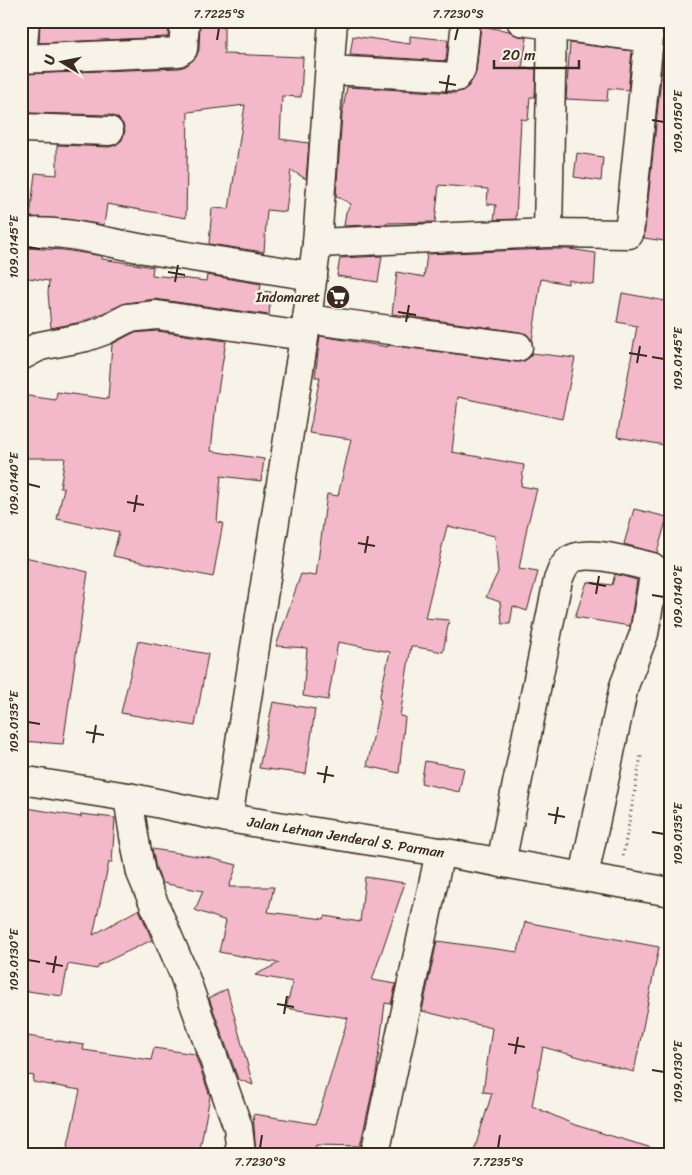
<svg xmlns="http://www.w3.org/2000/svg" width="692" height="1175" viewBox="0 0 692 1175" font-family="Sriracha,sans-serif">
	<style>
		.building { fill: #f3b9ca; stroke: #3b2a1e }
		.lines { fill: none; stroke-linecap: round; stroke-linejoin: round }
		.minor-casing { stroke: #3b2a1e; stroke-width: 31 }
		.major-casing { stroke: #3b2a1e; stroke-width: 31 }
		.path { stroke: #3b2a1e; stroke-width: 3; stroke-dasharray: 1 4; stroke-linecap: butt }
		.minor { stroke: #f7f3e8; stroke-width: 28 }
		.major { stroke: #f7f3e8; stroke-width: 28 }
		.ticks { fill: none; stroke: #3b2a1e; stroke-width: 2 }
		.labels { text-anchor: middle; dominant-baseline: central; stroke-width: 5; stroke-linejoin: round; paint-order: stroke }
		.poi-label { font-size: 14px; fill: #3b2a1e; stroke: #f7f3e8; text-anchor: end }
		.street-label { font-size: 14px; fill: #3b2a1e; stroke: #f7f3e8 }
		.neatline { fill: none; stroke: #3b2a1e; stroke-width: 2 }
		.ticks-label { font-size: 12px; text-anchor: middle; fill: #3b2a1e }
	</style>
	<rect width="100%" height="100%" fill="#f7f3e8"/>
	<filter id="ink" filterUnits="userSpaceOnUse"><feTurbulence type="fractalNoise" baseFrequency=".02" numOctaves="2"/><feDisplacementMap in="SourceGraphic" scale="10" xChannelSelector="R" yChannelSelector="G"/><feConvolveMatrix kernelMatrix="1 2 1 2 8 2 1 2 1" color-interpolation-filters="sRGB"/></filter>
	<g filter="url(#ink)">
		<g class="building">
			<polygon points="40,21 169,21 168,37 39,43"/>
			<polygon points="200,21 224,21 224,54 303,57 301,97 282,96 280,139 309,143 306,179 291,170 286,212 267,210 264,252 209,244 212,208 229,209 245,105 188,112 186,218 107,204 104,225 67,219 30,217 35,173 57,175 57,145 109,147 116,145 122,140 125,131 123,124 118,118 110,115 29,113 29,92 26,92 24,74 179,68 186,66 196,57 199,50"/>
			<polygon points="642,21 671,21 671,143 667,142 671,242 644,238 665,40 663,32 659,26"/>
			<polygon points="481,26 509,31 519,36 527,38 522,68 536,69 535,97 530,97 528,120 521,119 516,219 494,220 496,205 487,204 488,189 439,185 435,222 387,223 387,224 344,226 346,212 351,204 336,196 342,115 347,87 455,93 462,91 469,86 476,72"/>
			<polygon points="353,36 410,44 410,36 448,40 446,61 350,55"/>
			<polygon points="570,43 632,51 628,90 608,88 607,101 566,99"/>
			<polygon points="577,153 603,157 601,181 574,177"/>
			<polygon points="26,248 64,250 102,256 102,259 153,267 152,275 206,281 207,275 261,284 260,291 271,292 269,315 155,299 126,303 82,322 51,328 48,293 49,281 22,277"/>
			<polygon points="548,249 569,249 596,253 594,285 568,280 568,284 541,279 532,341 527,334 520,332 392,314 397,272 424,277 427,254"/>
			<polygon points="382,256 378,282 337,276 340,258"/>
			<polygon points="622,293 671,302 671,446 617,437 637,326 617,322"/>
			<polygon points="157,331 226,341 216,403 211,451 264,459 261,481 221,476 217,522 223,523 213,577 113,556 119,532 57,519 64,488 60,488 65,458 21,458 21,395 56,400 57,392 108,399 112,344 133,333"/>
			<polygon points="320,336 388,347 388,345 516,362 524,361 530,357 532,353 575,358 562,419 458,397 452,452 524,465 521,486 537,489 527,527 519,569 538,572 527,611 513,606 510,624 502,624 500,602 486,597 498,572 495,536 447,526 425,618 449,620 443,652 411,646 400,716 405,717 399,773 367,766 381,700 379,699 390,652 338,642 328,700 303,696 307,648 276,646 301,574 316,576 327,494 338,496 351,439 309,433 320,377 315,377"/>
			<polygon points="634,509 667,517 657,553 624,544"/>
			<polygon points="21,556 88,572 63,744 21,741 21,647 25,628 21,627"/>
			<polygon points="615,574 637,580 630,626 575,617 587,582 612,585"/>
			<polygon points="138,641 208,654 195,726 121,713"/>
			<polygon points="273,702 315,709 306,774 259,768"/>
			<polygon points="425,761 464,768 459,792 421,783"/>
			<polygon points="21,807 81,817 81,814 115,818 112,862 109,862 93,935 139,909 152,940 99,965 97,969 68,964 62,996 21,990"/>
			<polygon points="152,849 210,858 237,865 229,887 274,887 268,912 324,919 325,916 360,922 365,877 405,883 372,980 396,984 391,1004 385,1003 376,1075 360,1146 316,1145 314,1154 256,1154 253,1114 316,1124 348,1018 286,1008 293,982 255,975 279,963 219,952 226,921 195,910 203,891 162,883 156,868"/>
			<polygon points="525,922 659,947 634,1072 543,1047 532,1106 575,1125 652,1148 651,1154 473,1154 492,1093 483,1092 492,1028 422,1011 437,941 518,952"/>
			<polygon points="227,989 253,1085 238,1079 209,998"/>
			<polygon points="21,1035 84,1045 83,1050 151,1060 154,1048 195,1054 210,1096 199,1154 66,1154 80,1090 33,1082 34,1076 21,1074"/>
		</g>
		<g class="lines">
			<g class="minor-casing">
				<g id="minor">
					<polyline points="21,59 178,52 183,49 185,21"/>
					<polyline points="22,59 25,21"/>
					<polyline points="330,70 456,77 461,70 466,21"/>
					<polyline points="21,128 109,131"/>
					<path d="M21 233C61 229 100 241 139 248 197 258 255 267 313 276"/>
					<polyline points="548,233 629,234 649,38 552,25"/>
					<polyline points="317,243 548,233 552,25 521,21"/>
					<polyline points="307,319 518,347"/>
					<polyline points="21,356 40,346 86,337 103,331 128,318 157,315 304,336"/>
					<polyline points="128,797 134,836 141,873 183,972 238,1127 241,1154"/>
					<polyline points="228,818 307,319 317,243 333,21"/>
					<path d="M501 863 558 580C561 573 563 565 570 560 588 548 632 563 652 567L655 570 644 634 624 686 584 876"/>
					<polyline points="375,1154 440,852"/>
				</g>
			</g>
			<g class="major-casing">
				<g id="major">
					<path id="s1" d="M21 780 128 797 228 818 440 852 671 892"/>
				</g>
			</g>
			<polyline class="path" points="623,856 641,756"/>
			<use href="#minor" class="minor"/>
			<use href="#major" class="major"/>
		</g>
	</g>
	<path class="ticks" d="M217 40 219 28M455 40 458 28M439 82 456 85M446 92 449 75M652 120 664 122M28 247 40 249M168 272 185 275M175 282 178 265M398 312 416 315M406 322 409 305M629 353 647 356M652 357 664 359M637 363 640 346M28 484 40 487M127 502 144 505M134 512 137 495M358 543 375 546M365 553 368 536M589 583 606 586M596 594 599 576M652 595 664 597M28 722 40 724M86 732 104 735M93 743 96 725M317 773 334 776M324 783 327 766M548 814 565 817M555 824 558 807M652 832 664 834M28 960 40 962M46 963 63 966M53 973 56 956M277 1004 294 1007M284 1014 287 996M508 1044 525 1047M515 1054 518 1037M652 1070 664 1072M260 1148 262 1135M498 1148 500 1135"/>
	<defs>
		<g id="supermarket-disc" transform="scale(1.25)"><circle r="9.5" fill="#3b2a1e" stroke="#f7f3e8"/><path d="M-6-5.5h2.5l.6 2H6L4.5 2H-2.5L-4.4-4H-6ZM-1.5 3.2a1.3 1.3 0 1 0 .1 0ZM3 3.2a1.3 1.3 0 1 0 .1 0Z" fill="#fff"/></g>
	</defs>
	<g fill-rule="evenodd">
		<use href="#supermarket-disc" x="338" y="297"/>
	</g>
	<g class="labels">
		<g class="poi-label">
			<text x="320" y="297">Indomaret</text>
		</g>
		<g class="street-label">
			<text stroke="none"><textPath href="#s1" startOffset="330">Jalan Letnan Jenderal S. Parman</textPath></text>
		</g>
	</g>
	<rect width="692" height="1175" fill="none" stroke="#f7f3e8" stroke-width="55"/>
	<g transform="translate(62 62) rotate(280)" stroke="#f7f3e8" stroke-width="4" paint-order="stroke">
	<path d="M0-4L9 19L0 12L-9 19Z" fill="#3b2a1e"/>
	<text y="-8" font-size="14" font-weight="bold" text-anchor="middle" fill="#3b2a1e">U</text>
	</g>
	<path d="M494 60v8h85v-8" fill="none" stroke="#3b2a1e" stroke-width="2.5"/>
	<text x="502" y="60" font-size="15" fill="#3b2a1e" stroke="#f7f3e8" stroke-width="4" paint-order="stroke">20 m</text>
	<rect x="28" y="28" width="636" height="1120" class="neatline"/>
	<g class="ticks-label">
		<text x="219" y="18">7.7225°S</text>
		<text x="458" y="18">7.7230°S</text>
		<text transform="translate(678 122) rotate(-90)" y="4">109.0150°E</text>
		<text transform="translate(14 247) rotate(-90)" y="4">109.0145°E</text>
		<text transform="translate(678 359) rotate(-90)" y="4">109.0145°E</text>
		<text transform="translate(14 484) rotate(-90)" y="4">109.0140°E</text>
		<text transform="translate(678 597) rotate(-90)" y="4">109.0140°E</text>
		<text transform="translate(14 722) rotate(-90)" y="4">109.0135°E</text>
		<text transform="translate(678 834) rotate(-90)" y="4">109.0135°E</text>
		<text transform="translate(14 960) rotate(-90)" y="4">109.0130°E</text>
		<text transform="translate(678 1072) rotate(-90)" y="4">109.0130°E</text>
		<text x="260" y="1166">7.7230°S</text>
		<text x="498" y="1166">7.7235°S</text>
	</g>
</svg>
